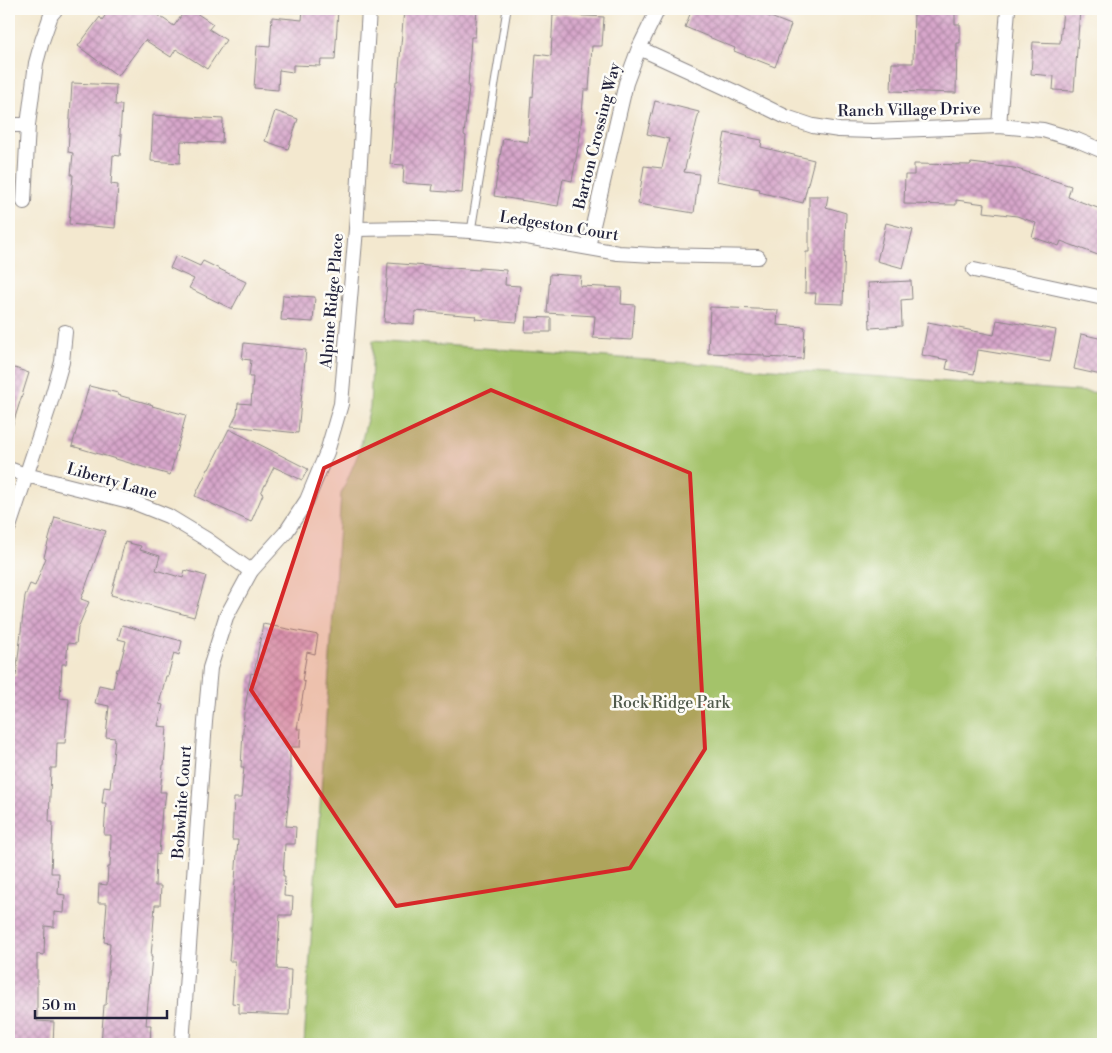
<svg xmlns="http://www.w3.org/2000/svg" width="1112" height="1053" viewBox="0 0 1112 1053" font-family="'Libre Bodoni',serif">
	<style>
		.park { fill: #a4c36b; stroke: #637253 }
		.building { fill: url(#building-cross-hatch) }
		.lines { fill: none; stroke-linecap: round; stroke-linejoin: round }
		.lane-casing { stroke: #8a8585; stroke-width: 9 }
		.street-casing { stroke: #8a8585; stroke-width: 16 }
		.lane { stroke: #fff; stroke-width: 7 }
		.street { stroke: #fff; stroke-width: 14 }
		.marked { fill: #d62828; fill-opacity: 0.2; stroke: #d62828; stroke-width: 4; stroke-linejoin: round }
		.labels { text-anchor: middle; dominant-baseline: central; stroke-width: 5; stroke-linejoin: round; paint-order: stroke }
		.street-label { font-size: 16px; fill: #22223b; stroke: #fdfcf7 }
		.park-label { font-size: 16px; fill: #505a4c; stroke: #fdfcf7 }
	</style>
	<defs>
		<pattern id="building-cross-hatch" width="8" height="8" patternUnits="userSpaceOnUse" patternTransform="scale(1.25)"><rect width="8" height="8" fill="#d7a6ca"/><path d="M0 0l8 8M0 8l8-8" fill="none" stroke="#ae87a5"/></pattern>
	</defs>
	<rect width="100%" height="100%" fill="#fdfcf7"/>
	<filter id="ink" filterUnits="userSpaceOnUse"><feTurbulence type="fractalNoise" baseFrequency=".02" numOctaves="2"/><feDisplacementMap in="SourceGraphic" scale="10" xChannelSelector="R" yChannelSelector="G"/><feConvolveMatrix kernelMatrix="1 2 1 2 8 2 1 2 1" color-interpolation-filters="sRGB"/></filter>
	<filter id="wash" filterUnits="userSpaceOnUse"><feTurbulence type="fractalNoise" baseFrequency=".0096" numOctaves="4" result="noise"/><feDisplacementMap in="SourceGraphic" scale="20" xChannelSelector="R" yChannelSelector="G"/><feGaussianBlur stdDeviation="1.12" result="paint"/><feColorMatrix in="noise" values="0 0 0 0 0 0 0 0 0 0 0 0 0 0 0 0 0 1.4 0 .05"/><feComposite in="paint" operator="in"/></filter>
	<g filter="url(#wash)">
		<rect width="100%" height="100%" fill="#f3e8cf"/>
		<polygon class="park" points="373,340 1103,393 1103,1044 304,1044 341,494 359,452 370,407"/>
		<g id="blocks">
			<g class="building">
				<polygon points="110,9 149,9 174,26 186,9 190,9 213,24 209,29 226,40 207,69 176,49 171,57 145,40 118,76 78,46 100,17 102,20"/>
				<polygon points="303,9 338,9 335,60 321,60 320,66 293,65 293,72 279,70 278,90 254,88 257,46 270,47 272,17 302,20"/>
				<polygon points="404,9 477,9 475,37 471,37 468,87 469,87 464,135 466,136 462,193 432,191 433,185 403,183 404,165 390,164 396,81 398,81"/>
				<polygon points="692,9 750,9 791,25 775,67 734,51 735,48 685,27"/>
				<polygon points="914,9 955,9 955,24 960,24 960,43 957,43 956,93 891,91 892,63 913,63"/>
				<polygon points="1063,9 1080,9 1074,91 1053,90 1054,76 1031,74 1033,42 1060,43"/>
				<polygon points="553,14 604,17 602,46 592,46 589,90 584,90 580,137 572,181 563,179 558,206 494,196 503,138 528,142 531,96 533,97 536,54 551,56"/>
				<polygon points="72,83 116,85 115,105 122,105 120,135 122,135 120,156 113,155 111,184 118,185 115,228 69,224 73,175 71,175 73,153 68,152"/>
				<polygon points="655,101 699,112 684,172 699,174 694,213 638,204 644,166 662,168 669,139 647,134"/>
				<polygon points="275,111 298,119 288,149 265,141"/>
				<polygon points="153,115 223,119 222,143 181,141 180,163 151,161"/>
				<polygon points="725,133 762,140 761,147 814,160 803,203 759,192 760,189 716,181"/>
				<polygon points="971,163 1014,168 1071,186 1068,197 1103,210 1103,257 1061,241 1059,246 1032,237 1036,223 1017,216 984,212 985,204 956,200 956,205 904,204 905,175 914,175 914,164 970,165"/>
				<polygon points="809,196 828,196 826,207 846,213 843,304 815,303 816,293 805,293 806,252 809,252"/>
				<polygon points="886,223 913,230 903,268 877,261"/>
				<polygon points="176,255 200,266 203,261 246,282 232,309 189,288 194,279 170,268"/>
				<polygon points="388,263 479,270 479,268 506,270 505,285 520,286 517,322 475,319 476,316 415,311 414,324 384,322"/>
				<polygon points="550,274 581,276 580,286 622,288 621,304 635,305 632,340 593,338 595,316 547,313"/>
				<polygon points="911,281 912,299 901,300 902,326 870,328 868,283"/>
				<polygon points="283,295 315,297 313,322 281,320"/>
				<polygon points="710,307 778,310 777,325 805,327 803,359 764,357 764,355 708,353"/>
				<polygon points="526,317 551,318 551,332 525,332"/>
				<polygon points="997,320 1056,330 1050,362 978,350 974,374 946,369 948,360 922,355 928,322 994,335"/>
				<polygon points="1081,334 1103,339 1103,364 1101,375 1074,369"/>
				<polygon points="244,343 306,350 298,433 231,426 237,414 238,403 251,404 253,377 249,377 251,360 242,359"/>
				<polygon points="12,367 29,373 12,427 9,427 9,377"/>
				<polygon points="89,386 118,393 118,395 153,405 152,406 186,415 170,475 72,446"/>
				<polygon points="229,429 308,469 302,480 274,467 261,493 263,494 251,522 195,496 208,469 209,469"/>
				<polygon points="55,517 106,531 81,599 89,602 78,628 76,644 68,643 66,664 62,664 60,698 69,699 65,743 57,743 56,768 51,768 49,822 53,822 51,873 59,873 58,894 65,895 64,913 54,912 54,927 45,926 44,955 37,954 37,1021 54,1022 53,1044 9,1044 9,697 10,697 12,676 16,676 25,596 30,584 35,586 46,558 44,557"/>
				<polygon points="125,542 141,546 140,550 160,556 156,570 183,578 185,570 206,576 194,617 111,595"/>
				<polygon points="263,624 318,635 315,654 307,652 302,681 305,682 297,729 301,729 300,747 290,747 290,781 286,826 296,827 295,844 285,844 283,876 285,876 284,896 293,897 292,915 280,915 277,969 291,970 289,1015 239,1013 239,1004 232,1003 235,961 229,961 238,840 232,840 234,798 241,798 244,767 241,767 244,713 251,673 254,674"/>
				<polygon points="122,625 182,641 179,655 174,653 168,676 166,676 159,704 163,705 158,726 167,727 164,765 163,765 160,792 166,792 164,808 162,808 159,855 156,854 155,886 161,886 160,905 155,905 151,957 152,957 146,1025 151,1025 150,1044 101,1044 104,1005 106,1005 110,943 104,942 107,903 98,903 99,884 107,885 108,867 110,867 111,835 104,835 106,803 102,803 104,787 110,788 115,738 106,737 109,706 95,703 99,685 113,688 117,669 119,669 126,641 118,639"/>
			</g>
		</g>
	</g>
	<g filter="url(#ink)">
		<use href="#blocks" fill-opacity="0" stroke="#8a8585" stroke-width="1"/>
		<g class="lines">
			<g class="lane-casing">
				<polyline id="lane" points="471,231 507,9"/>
			</g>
			<g class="street-casing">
				<g id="street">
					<polyline points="639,48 733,91 786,117 813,126 839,130 873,131 999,126 1043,130 1077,140 1103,151"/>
					<polyline points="9,125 28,125"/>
					<polyline points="999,126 1008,9"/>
					<polyline points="24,202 28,125 36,63 42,41 51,15 56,9"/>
					<polyline points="356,229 414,228 471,231 527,237 618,253 654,255 758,257"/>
					<polyline points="588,247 626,83 639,48 658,9"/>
					<polyline points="974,270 1103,298"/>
					<polyline points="9,469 26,475 133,502 168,516 206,539 251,571"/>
					<polyline points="9,527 50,404 62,362 65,332"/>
					<polyline points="182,1044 205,722 210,668 226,617 251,571 286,532 307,500 327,452 341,404 356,229 369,9"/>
				</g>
			</g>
			<use href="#lane" class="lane"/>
			<use href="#street" class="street"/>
		</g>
	</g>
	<path class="marked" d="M491 390 690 473 705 749 630 868 396 906 251 690 324 468Z"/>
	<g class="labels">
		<g class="street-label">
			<text transform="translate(909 110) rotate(-1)">Ranch Village Drive</text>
			<text transform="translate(597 136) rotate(-76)">Barton Crossing Way</text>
			<text transform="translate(559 226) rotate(9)">Ledgeston Court</text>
			<text transform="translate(332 301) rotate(-85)">Alpine Ridge Place</text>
			<text transform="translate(112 481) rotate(16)">Liberty Lane</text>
			<text transform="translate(182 802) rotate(-86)">Bobwhite Court</text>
		</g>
		<g class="park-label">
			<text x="671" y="703">Rock Ridge Park</text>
		</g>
	</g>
	<rect width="1112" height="1053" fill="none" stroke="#fdfcf7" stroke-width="30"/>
	<path d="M35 1010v8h132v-8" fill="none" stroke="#22223b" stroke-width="2.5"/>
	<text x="42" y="1010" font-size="15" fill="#22223b" stroke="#fdfcf7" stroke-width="4" paint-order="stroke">50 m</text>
</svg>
